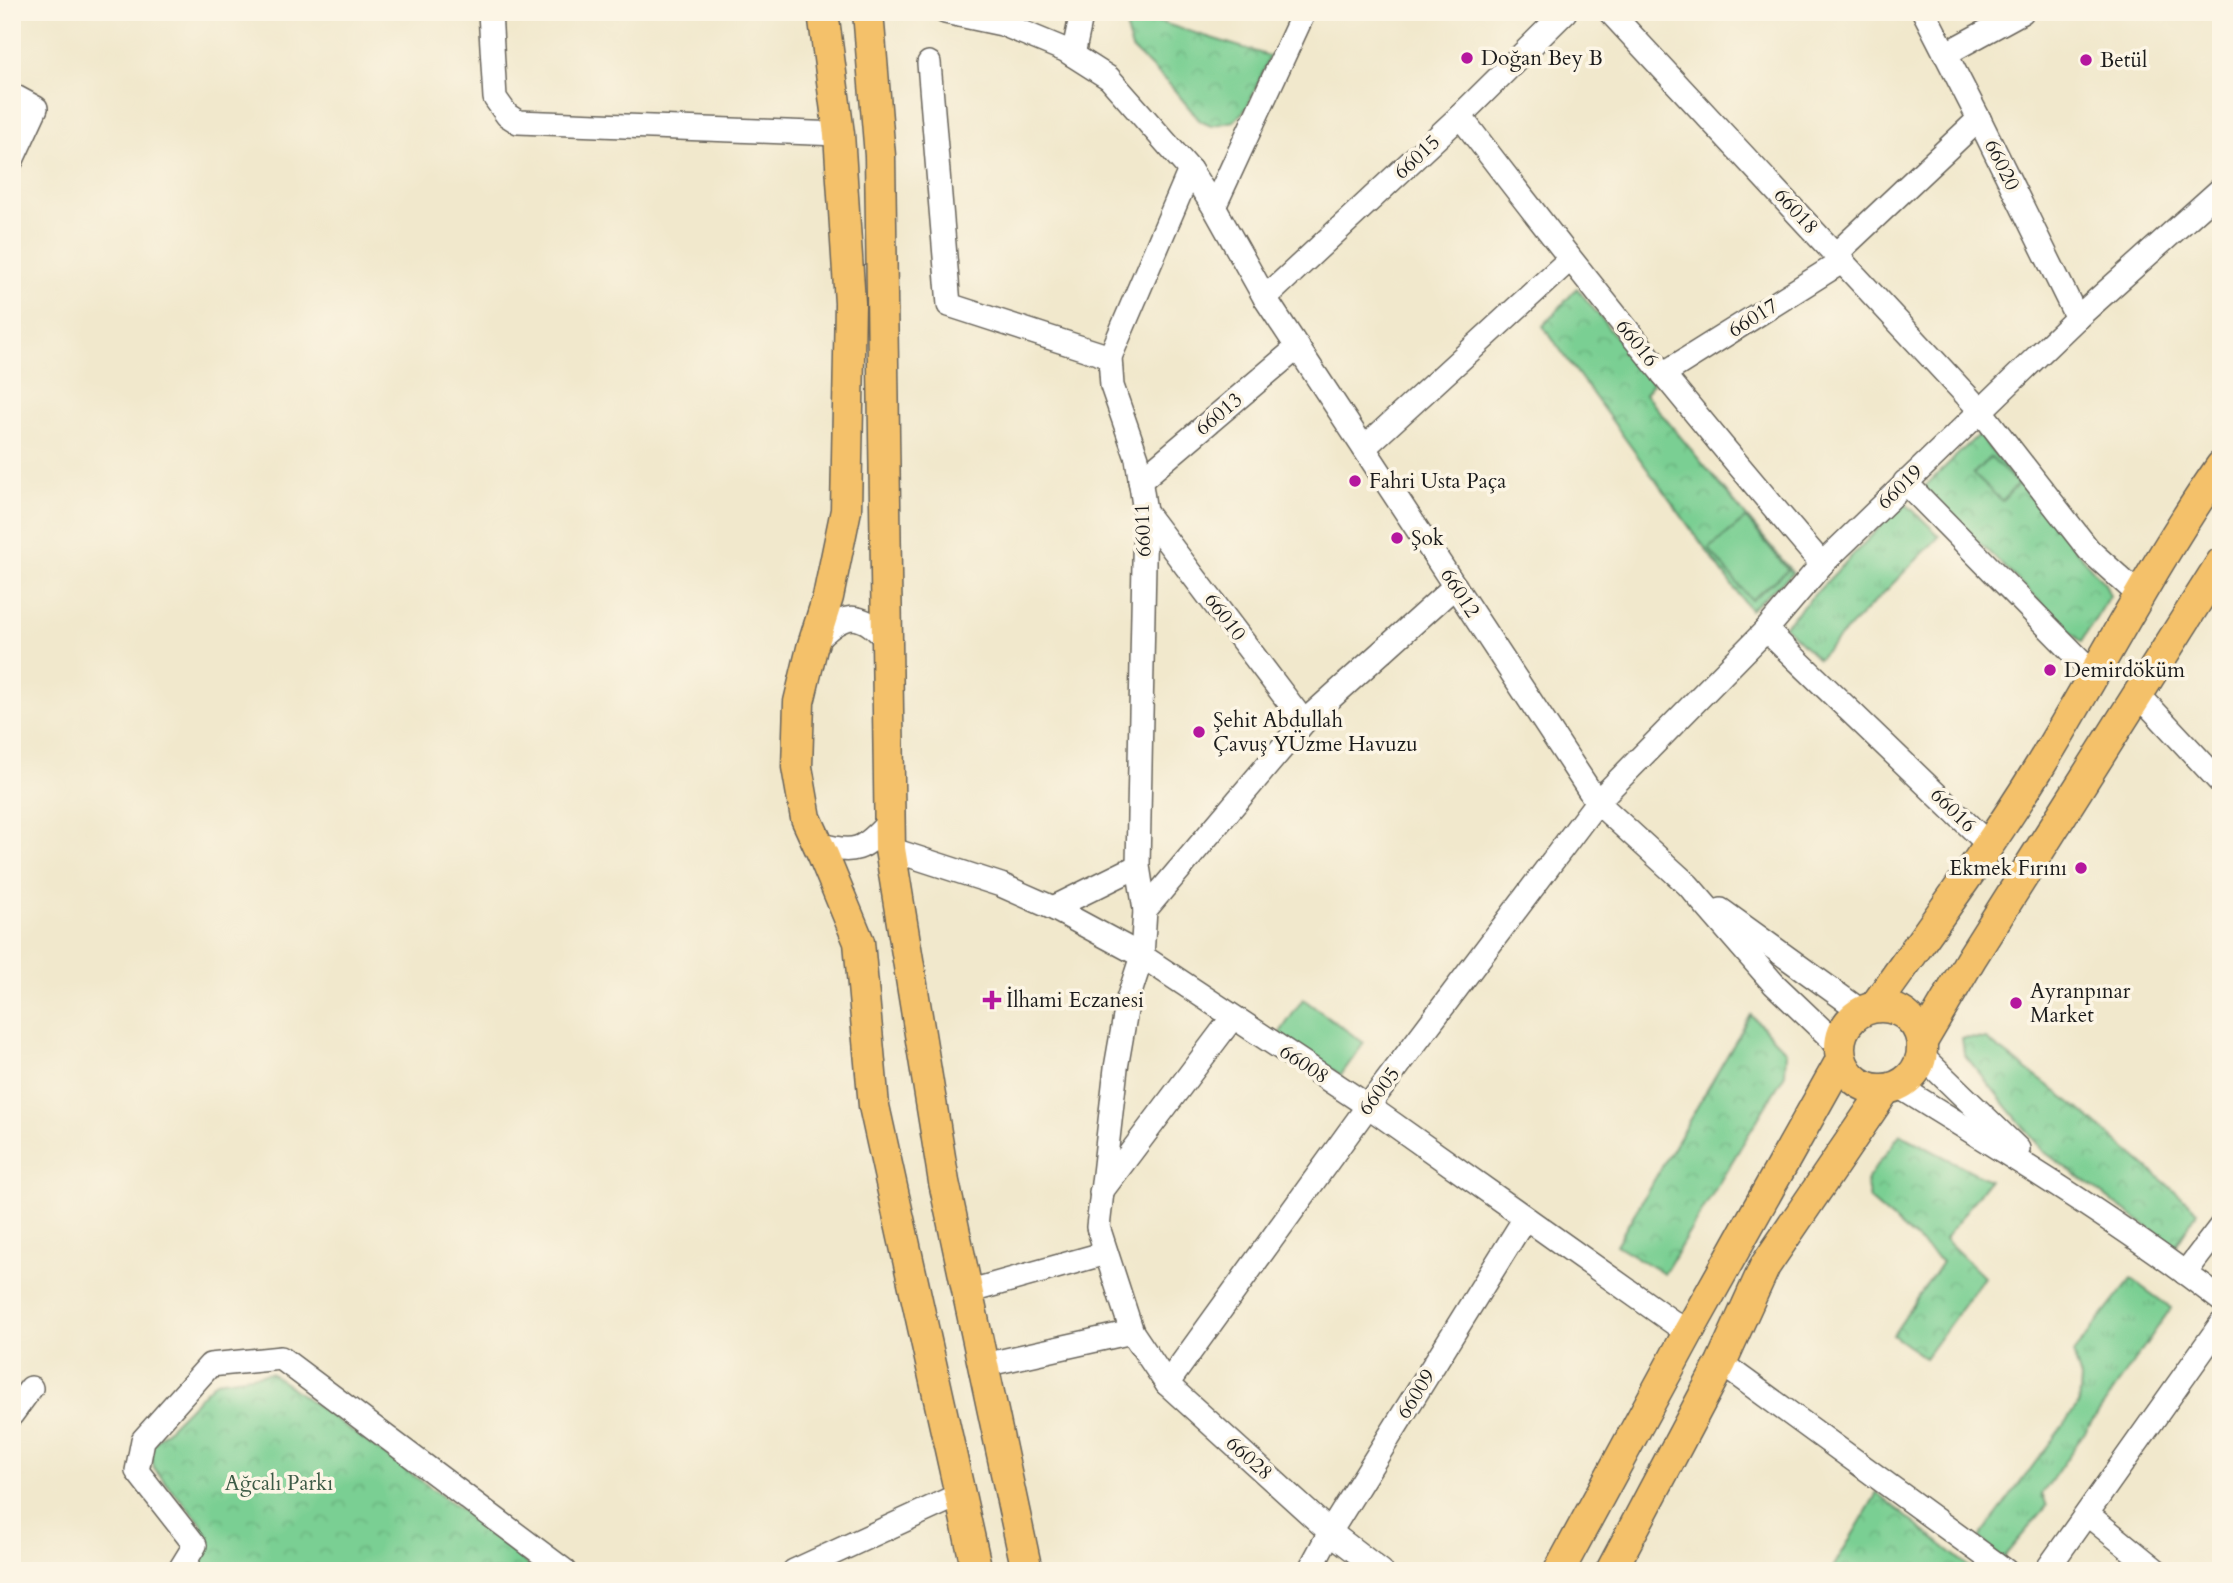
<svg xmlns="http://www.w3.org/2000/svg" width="2233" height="1583" viewBox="0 0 2233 1583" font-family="Cardo,serif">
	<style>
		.grass { fill: url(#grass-tufts); stroke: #4b7658; stroke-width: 2 }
		.park { fill: url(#park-crowns); stroke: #4b7658; stroke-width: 2 }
		.pitch { fill: #7acf93; stroke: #4b7658; stroke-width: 2 }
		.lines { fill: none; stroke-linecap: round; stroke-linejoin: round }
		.minor-casing { stroke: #67635a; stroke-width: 26 }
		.major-casing { stroke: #67635a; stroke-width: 33 }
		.minor { stroke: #fff; stroke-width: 23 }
		.major { stroke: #f4c16b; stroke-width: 30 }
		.poi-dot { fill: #b5179e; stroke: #fcf5e5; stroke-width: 2.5 }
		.labels { text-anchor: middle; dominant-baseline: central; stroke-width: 7; stroke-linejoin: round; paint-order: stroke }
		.poi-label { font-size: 21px; fill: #1c1c1c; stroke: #fcf5e5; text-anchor: start }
		.street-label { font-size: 21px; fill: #1c1c1c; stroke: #fcf5e5 }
		.park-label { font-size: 21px; fill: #3d5b46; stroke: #fcf5e5 }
	</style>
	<defs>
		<pattern id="grass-tufts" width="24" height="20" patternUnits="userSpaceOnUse" patternTransform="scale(1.75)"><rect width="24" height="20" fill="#7acf93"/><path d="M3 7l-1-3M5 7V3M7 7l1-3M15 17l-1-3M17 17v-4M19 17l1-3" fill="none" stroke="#69b17e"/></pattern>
		<pattern id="park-crowns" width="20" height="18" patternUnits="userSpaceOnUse" patternTransform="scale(1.75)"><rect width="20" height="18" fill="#7acf93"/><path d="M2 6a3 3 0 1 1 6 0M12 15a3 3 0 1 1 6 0" fill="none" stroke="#69b17e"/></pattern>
	</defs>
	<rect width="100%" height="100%" fill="#fcf5e5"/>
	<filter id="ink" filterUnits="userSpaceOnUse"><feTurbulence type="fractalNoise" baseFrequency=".0143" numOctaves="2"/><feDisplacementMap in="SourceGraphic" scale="14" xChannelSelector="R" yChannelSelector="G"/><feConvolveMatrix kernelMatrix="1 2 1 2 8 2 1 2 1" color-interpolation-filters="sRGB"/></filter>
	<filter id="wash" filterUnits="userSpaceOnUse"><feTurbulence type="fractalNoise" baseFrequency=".00686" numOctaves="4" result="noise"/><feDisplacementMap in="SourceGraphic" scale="28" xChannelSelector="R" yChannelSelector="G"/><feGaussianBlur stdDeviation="1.57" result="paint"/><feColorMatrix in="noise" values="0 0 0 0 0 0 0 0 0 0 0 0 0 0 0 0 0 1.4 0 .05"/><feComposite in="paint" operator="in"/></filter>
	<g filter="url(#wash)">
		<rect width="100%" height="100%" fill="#f1e8cc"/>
		<g class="grass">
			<polygon points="1904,502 1940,536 1818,659 1784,626"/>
			<polygon points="2131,1279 2171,1308 2042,1494 2047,1506 2002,1559 1979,1538 2079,1404 2081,1379 2073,1353"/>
		</g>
		<g class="park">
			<polygon points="1127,12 1270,56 1247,108 1234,121 1211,126 1200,121 1171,86 1132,49 1127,33"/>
			<polygon points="1577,288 1653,383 1645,394 1793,573 1750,610 1543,326"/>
			<polygon points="1978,435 2105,584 2110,596 2081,642 1923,488"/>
			<polygon points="1751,1015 1786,1051 1785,1074 1664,1274 1616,1245"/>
			<polygon points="1962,1038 1986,1039 2078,1108 2198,1211 2175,1247 2043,1151 1964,1054"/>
			<polygon points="1900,1134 1989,1180 1945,1239 1984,1277 1925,1358 1893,1335 1942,1262 1870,1200 1866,1181"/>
			<polygon points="271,1373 481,1524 535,1571 195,1571 202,1548 202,1524 154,1469 150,1447 216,1381"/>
			<polygon points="1877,1493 1974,1571 1831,1571"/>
		</g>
		<g class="pitch">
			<polygon points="1990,457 2018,484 2002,501 1973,474"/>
			<polygon points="1746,518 1788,570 1751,600 1709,549"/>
			<polygon points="1303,999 1364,1043 1341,1075 1279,1034"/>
		</g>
	</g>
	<g filter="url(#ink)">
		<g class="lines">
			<g class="minor-casing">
				<g id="minor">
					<polyline points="490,12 495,98 507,115 518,122 839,134"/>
					<polyline points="945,12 1002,24 1065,50 1109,78 1190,170 1214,207 1265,298 1597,802 1688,885 1774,984 1839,1046"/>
					<polyline points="1610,12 1980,410 2089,550 2140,596"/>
					<polyline points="1924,12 1979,119 2077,318"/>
					<polyline points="1945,54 2022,12"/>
					<polyline points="1073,55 1082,12"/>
					<polyline points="929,63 949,305 1110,357"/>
					<polyline points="12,95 36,108 12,160"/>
					<path d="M1460 116C1576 269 1697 418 1822 564"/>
					<polyline points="1214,207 1304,12"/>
					<polyline points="1836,254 1979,119"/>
					<polyline points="1265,298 1460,116 1565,12"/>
					<polyline points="1663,374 1843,261"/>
					<polyline points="1364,448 1569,260"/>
					<polyline points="1140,481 1298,347"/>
					<polyline points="1905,482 2094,674"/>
					<polyline points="1145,512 1304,722"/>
					<polyline points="1766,630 1989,845"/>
					<path d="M814 643C841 614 859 607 887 641"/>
					<polyline points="2138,694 2221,783"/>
					<path d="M818 844C855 855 864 850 889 822"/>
					<polyline points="890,849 1001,885 1053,908 1142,956 1368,1106 1688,1333"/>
					<polyline points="1053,908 1138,866"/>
					<polyline points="1145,910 1138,866 1145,512 1137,458 1112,386 1110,357 1190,170"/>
					<polyline points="1721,910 1861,1011"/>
					<polyline points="1922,1056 2018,1149"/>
					<path d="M1898 1086C2008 1154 2119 1221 2221 1300"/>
					<polyline points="1101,1192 1233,1017"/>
					<polyline points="2185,1273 2221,1226"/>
					<polyline points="967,1292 1106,1253"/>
					<polyline points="1721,1363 2006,1571"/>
					<polyline points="984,1365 1132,1332"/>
					<polyline points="1167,1384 1368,1106 1597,802 1766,630 1822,564 2077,318 2221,189"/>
					<polyline points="12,1414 31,1388"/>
					<polyline points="2087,1514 2157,1571"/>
					<polyline points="179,1571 195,1545 137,1471 143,1440 210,1365 281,1358 565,1571"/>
					<polyline points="794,1571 961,1494"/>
					<polyline points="1309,1571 1330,1532 1525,1218"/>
					<polyline points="1381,1571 1330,1532 1167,1384 1132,1332 1098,1227 1116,1068 1128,999 1142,956 1145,910 1304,722 1455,586"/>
					<polyline points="2046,1571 2221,1324"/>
				</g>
			</g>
			<g class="major-casing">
				<g id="major">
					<polyline points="823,12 839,134 850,303 846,510 828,597 812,648 799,702 797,767 806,818 823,855 859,942 874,1106 977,1571"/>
					<polyline points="868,12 880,156 890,849 944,1182 1027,1571"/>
					<path d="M1875 1006C1931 927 1989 849 2040 766 2101 666 2154 562 2221 466"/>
					<circle cx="1881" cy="1048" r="41"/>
					<polyline points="1922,1042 1972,957 2221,563"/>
					<polyline points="1559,1571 1688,1333 1841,1060"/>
					<polyline points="1611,1571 1721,1363 1765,1266 1885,1090"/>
				</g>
			</g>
			<use href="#minor" class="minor"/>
			<use href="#major" class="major"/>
		</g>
	</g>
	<g class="poi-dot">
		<circle cx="1467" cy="58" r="7"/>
		<circle cx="2086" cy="60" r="7"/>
		<circle cx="1355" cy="481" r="7"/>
		<circle cx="1397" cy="538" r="7"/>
		<circle cx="2050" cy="670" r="7"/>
		<circle cx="1199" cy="732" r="7"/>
		<circle cx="2081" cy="868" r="7"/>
		<path d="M988.5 989.5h7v7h7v7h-7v7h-7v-7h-7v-7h7z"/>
		<circle cx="2016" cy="1003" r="7"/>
	</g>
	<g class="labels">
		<g class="poi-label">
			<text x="1481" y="58">Doğan Bey B</text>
			<text x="2100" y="60">Betül</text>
			<text x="1369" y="481">Fahri Usta Paça</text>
			<text x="1411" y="538">Şok</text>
			<text x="2064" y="670">Demirdöküm</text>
			<text x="1213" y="720">Şehit Abdullah<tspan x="1213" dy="24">Çavuş YÜzme Havuzu</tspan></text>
			<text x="2067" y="868" text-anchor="end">Ekmek Fırını</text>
			<text x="2030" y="991">Ayranpınar<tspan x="2030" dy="24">Market</tspan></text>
			<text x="1006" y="1000">İlhami Eczanesi</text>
		</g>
		<g class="street-label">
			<text transform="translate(1417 157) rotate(-43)">66015</text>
			<text transform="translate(2002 165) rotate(64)">66020</text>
			<text transform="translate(1796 211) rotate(47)">66018</text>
			<text transform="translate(1753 318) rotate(-32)">66017</text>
			<text transform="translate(1637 343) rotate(51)">66016</text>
			<text transform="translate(1219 414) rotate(-40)">66013</text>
			<text transform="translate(1900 487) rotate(-44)">66019</text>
			<text transform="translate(1143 530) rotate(-92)">66011</text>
			<text transform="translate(1460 593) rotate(57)">66012</text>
			<text transform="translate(1225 617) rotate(53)">66010</text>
			<text transform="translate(1953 810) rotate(44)">66016</text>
			<text transform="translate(1304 1064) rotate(33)">66008</text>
			<text transform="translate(1379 1091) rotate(-53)">66005</text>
			<text transform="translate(1416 1394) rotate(-58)">66009</text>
			<text transform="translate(1249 1458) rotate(42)">66028</text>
		</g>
		<g class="park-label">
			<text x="279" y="1483">Ağcalı Parkı</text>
		</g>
	</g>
	<rect width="2233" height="1583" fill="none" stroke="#fcf5e5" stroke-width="42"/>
</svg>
